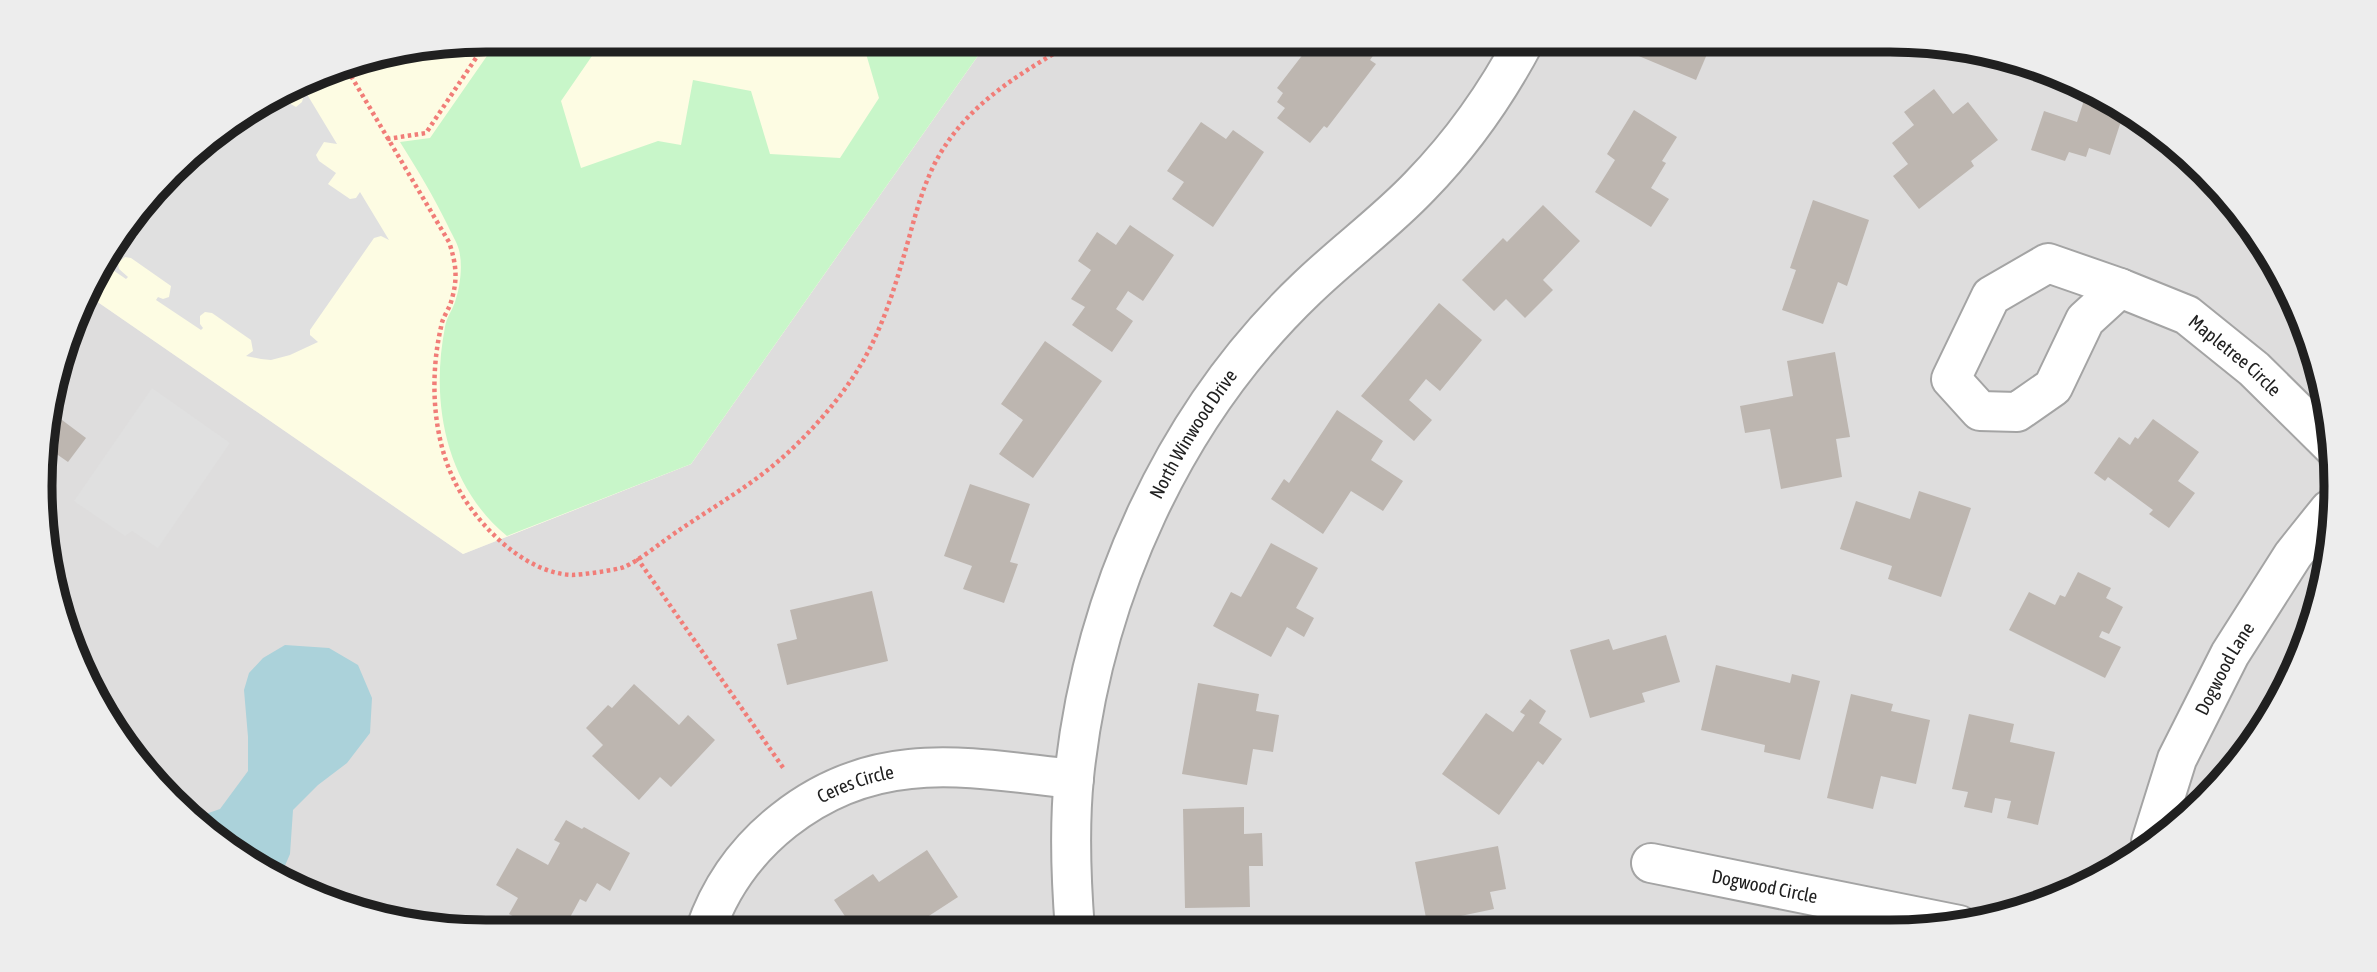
<svg xmlns="http://www.w3.org/2000/svg" width="2377" height="972" viewBox="0 0 2377 972" font-family="'Asap Condensed',sans-serif">
	<style>
		.residential { fill: #dedddd }
		.education { fill: #fdfce3 }
		.park { fill: #c8f6c9 }
		.parking { fill: #e0e0e0 }
		.water { fill: #abd2da }
		.building { fill: #bdb6b0 }
		.lines { fill: none; stroke-linecap: round; stroke-linejoin: round }
		.minor-casing { stroke: #a4a4a4; stroke-width: 42 }
		.path { stroke: #f17d78; stroke-width: 4.5; stroke-dasharray: 3.5 3.5; stroke-linecap: butt }
		.minor { stroke: #fff; stroke-width: 38 }
		.labels { text-anchor: middle; dominant-baseline: central; stroke-width: 5; stroke-linejoin: round; paint-order: stroke }
		.street-label { font-size: 19px; fill: #202020; stroke: #fff }
		.rim { fill: none; stroke: #202020; stroke-width: 9 }
	</style>
	<rect width="100%" height="100%" fill="#f0ede7"/>
	<polygon class="residential" points="989,40 1891,40 2034,64 2185,151 2291,288 2336,456 2313,629 2262,733 2185,821 2062,898 1950,928 486,932 343,908 215,840 115,733 49,573 44,427 89,296 463,554 691,464"/>
	<polygon class="education" points="486,40 989,40 691,464 463,554 89,296 100,263 192,151 342,64"/>
	<path class="park" d="M498 40H603L561 101 581 168 658 141 681 145 693 80 751 91 770 154 840 158 879 98 862 40H989L691 464 507 536C446 486 430 403 445 327 446 318 452 311 455 302 460 287 463 266 459 250 457 242 451 233 448 226 434 197 417 169 400 142L430 138Z"/>
	<g class="parking">
		<polygon points="305,91 337,144 324,142 316,155 319,161 336,173 328,184 350,199 356,198 360,192 389,240 381,236 374,238 310,330 310,335 318,342 290,355 271,360 261,359 246,356 253,351 251,340 212,313 205,312 200,316 200,324 203,328 201,330 156,300 158,297 163,299 169,297 171,286 131,258 125,257 118,263 119,269 128,277 126,279 101,262 192,151 282,99 296,107 302,102"/>
		<polygon points="152,388 230,443 158,548 132,531 125,536 74,501"/>
	</g>
	<polygon class="water" points="285,645 329,648 358,665 372,698 370,733 347,763 318,785 293,810 290,854 281,875 215,840 194,818 220,809 248,771 248,737 244,690 249,673 263,658"/>
	<g class="building">
		<polygon points="1314,40 1364,40 1377,50 1370,60 1376,64 1327,128 1324,126 1310,143 1277,118 1285,108 1277,102 1283,93 1277,88"/>
		<polygon points="1640,40 1713,40 1696,80 1634,54"/>
		<polygon points="1934,89 1953,114 1968,102 1998,140 1971,161 1974,166 1919,209 1893,176 1908,164 1892,143 1914,125 1904,112"/>
		<polygon points="2086,94 2123,115 2110,155 2089,148 2086,157 2069,152 2065,161 2031,150 2044,111 2077,122"/>
		<polygon points="1634,110 1677,137 1662,161 1666,163 1651,188 1669,199 1651,227 1595,192 1615,160 1607,154"/>
		<polygon points="1201,122 1226,139 1233,130 1264,152 1213,227 1172,199 1184,182 1167,171"/>
		<polygon points="1813,200 1869,220 1847,286 1838,282 1823,324 1782,310 1796,270 1790,268"/>
		<polygon points="1543,205 1580,241 1543,280 1553,290 1525,318 1506,299 1494,311 1462,280 1503,238 1507,242"/>
		<polygon points="1130,225 1174,255 1143,301 1128,291 1116,309 1133,321 1112,352 1072,325 1085,307 1071,299 1091,270 1078,261 1097,232 1116,245"/>
		<polygon points="1439,303 1482,340 1440,391 1426,379 1409,400 1432,420 1414,441 1361,396"/>
		<polygon points="1045,341 1102,381 1033,478 999,454 1023,420 1001,404"/>
		<polygon points="1835,352 1850,437 1836,439 1842,477 1781,489 1770,429 1745,433 1740,406 1793,396 1787,361"/>
		<polygon points="59,383 67,388 50,411"/>
		<polygon points="1337,410 1383,441 1371,460 1403,481 1383,511 1351,491 1323,534 1271,499 1284,479 1289,483"/>
		<polygon points="50,411 86,438 68,462 45,446 44,427"/>
		<polygon points="2153,419 2199,452 2178,481 2195,493 2169,528 2149,514 2153,510 2108,477 2105,481 2094,473 2119,437 2130,445 2135,437 2138,439"/>
		<polygon points="970,484 1030,504 1010,562 1018,564 1004,603 963,589 972,566 944,556"/>
		<polygon points="1919,491 1971,508 1941,597 1888,579 1892,566 1840,549 1856,501 1910,519"/>
		<polygon points="1271,543 1318,568 1296,608 1314,618 1304,637 1287,627 1271,657 1213,626 1231,592 1241,597"/>
		<polygon points="2078,572 2111,588 2106,598 2123,607 2109,634 2102,631 2099,637 2121,647 2105,678 2009,630 2029,592 2055,605 2060,595 2065,597"/>
		<polygon points="872,591 888,661 787,685 777,644 797,639 790,610"/>
		<polygon points="1666,635 1680,682 1642,693 1645,702 1590,718 1570,650 1609,639 1613,650"/>
		<polygon points="1716,665 1790,683 1792,674 1820,681 1800,760 1764,752 1765,745 1701,730"/>
		<polygon points="1198,683 1259,694 1256,711 1279,715 1273,752 1253,749 1247,785 1182,774"/>
		<polygon points="634,684 679,725 688,715 715,740 671,787 660,777 639,800 592,756 603,745 586,728 608,705 612,708"/>
		<polygon points="1851,694 1893,704 1891,711 1930,720 1916,784 1881,776 1873,809 1827,798"/>
		<polygon points="1530,699 1546,711 1539,723 1562,739 1543,765 1538,761 1499,815 1442,774 1486,713 1513,732 1525,715 1520,712"/>
		<polygon points="1969,714 2014,724 2010,742 2055,752 2038,825 2007,818 2011,801 1995,798 1992,813 1964,807 1968,792 1952,789"/>
		<polygon points="1244,807 1244,834 1262,833 1263,866 1249,866 1250,907 1185,908 1183,809"/>
		<polygon points="566,820 582,829 584,827 630,853 610,891 597,883 586,902 580,899 567,923 574,927 571,932 541,932 509,914 518,898 496,885 517,848 548,865 560,843 554,840"/>
		<polygon points="1498,846 1506,889 1490,892 1494,909 1427,923 1415,862"/>
		<polygon points="927,850 958,897 918,923 923,931 855,931 834,900 873,874 879,882"/>
	</g>
	<g class="lines">
		<g class="minor-casing">
			<g id="minor">
				<polygon points="2048,263 2120,288 2085,320 2053,387 2017,412 1980,411 1951,379 1991,296"/>
				<path id="s1" d="M2120 288 2187 315 2254 369 2333 447"/>
				<path id="s2" d="M2151 842 2177 759 2230 654 2293 555 2329 510"/>
				<path id="s3" d="M1651 863 1959 925"/>
				<path id="s4" d="M1075 930C1071 880 1069 827 1074 777 1093 595 1173 416 1306 289 1343 253 1385 223 1420 186 1462 143 1497 93 1525 40"/>
				<path id="s5" d="M705 931C735 843 817 778 910 769 962 763 1022 774 1074 779"/>
			</g>
		</g>
		<g class="path">
			<path d="M344 64 449 242C457 266 458 281 450 305 447 312 442 319 441 327 430 375 432 433 453 478 472 520 522 573 572 575 580 575 617 570 624 567 639 561 664 540 678 531 710 509 745 489 775 464 806 438 840 400 860 366 879 335 892 297 902 262 914 223 922 180 945 146 977 97 1028 69 1077 40"/>
			<polyline points="387,139 426,133 488,40"/>
			<polyline points="637,558 784,769"/>
		</g>
		<use href="#minor" class="minor"/>
	</g>
	<g class="labels">
		<g class="street-label">
			<text stroke="none"><textPath href="#s1" startOffset="135">Mapletree Circle</textPath></text>
			<text stroke="none"><textPath href="#s4" startOffset="520">North Winwood Drive</textPath></text>
			<text stroke="none"><textPath href="#s2" startOffset="189">Dogwood Lane</textPath></text>
			<text stroke="none"><textPath href="#s5" startOffset="219">Ceres Circle</textPath></text>
			<text stroke="none"><textPath href="#s3" startOffset="116">Dogwood Circle</textPath></text>
		</g>
	</g>
	<path d="M0 0H2377V972H0ZM486 52H1890A434 434 0 0 1 2324 486V486A434 434 0 0 1 1890 920H486A434 434 0 0 1 52 486V486A434 434 0 0 1 486 52Z" fill="#ededed" fill-rule="evenodd"/>
	<path class="rim" d="M486 52H1890A434 434 0 0 1 2324 486V486A434 434 0 0 1 1890 920H486A434 434 0 0 1 52 486V486A434 434 0 0 1 486 52Z"/>
</svg>
